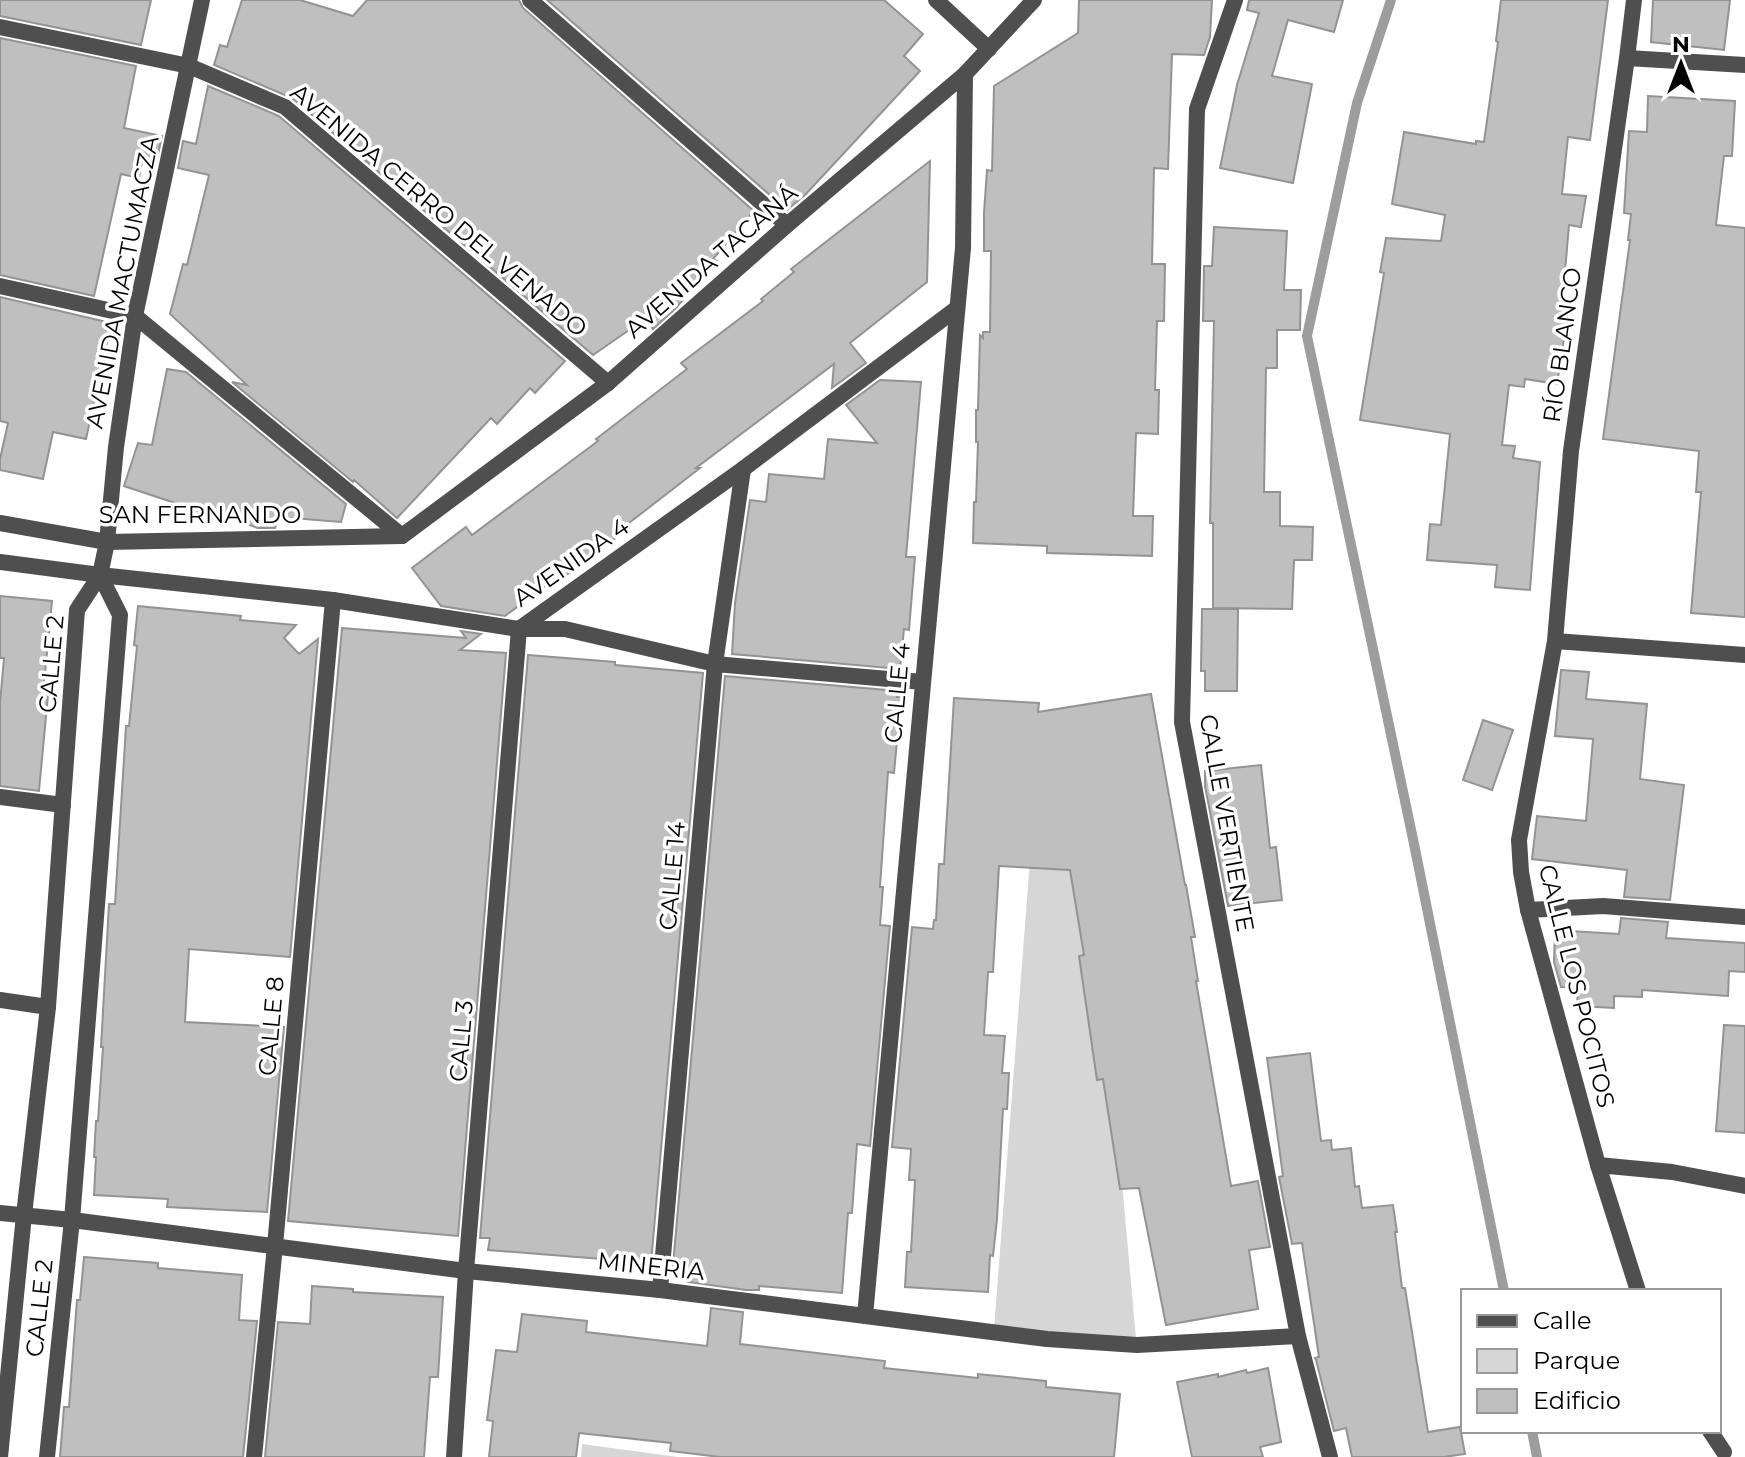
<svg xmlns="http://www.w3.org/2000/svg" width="1745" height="1457" viewBox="0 0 1745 1457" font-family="Montserrat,sans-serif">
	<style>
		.green { fill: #d6d6d6 }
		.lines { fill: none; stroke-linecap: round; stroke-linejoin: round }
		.stream { stroke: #9d9d9d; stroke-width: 10 }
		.building { fill: #bfbfbf; stroke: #939393; stroke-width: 2 }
		.minor { stroke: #4f4f4f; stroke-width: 16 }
		.tertiary { stroke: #4f4f4f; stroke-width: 16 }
		.labels { text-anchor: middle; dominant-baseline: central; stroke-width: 7; stroke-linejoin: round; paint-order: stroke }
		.street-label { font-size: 24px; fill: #000; stroke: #fff }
	</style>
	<rect width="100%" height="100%" fill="#fff"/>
	<g class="green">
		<polygon points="1040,730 1082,733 1136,1339 994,1329"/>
		<polygon points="582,1444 678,1457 581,1457"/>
	</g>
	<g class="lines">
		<g class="stream">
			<polyline points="1391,0 1357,103 1307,336 1413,839 1504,1291"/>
			<polyline points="1532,1431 1537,1457"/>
		</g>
	</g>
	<g class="building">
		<polygon points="0,0 151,0 141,45 0,16"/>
		<polygon points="242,0 300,0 353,16 367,0 519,0 523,8 754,211 713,259 717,261 675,309 653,329 645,319 593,355 292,98 214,65 220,45 227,47"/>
		<polygon points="547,0 884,0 923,34 904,56 920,71 806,194 787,210"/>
		<polygon points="1079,0 1212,0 1210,37 1204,55 1172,54 1168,169 1154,168 1152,264 1165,264 1164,321 1157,321 1155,390 1159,390 1158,434 1136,433 1133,516 1153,516 1152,556 1047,553 1047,546 973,543 974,502 976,502 978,442 976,442 976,410 978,410 980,335 983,338 983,332 990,332 991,251 984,251 984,213 987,170 992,171 994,86 1078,33"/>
		<polygon points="1249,0 1343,0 1334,32 1288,20 1272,76 1312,84 1293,183 1220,168 1237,85 1259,13 1247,10"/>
		<polygon points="1501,0 1608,0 1590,140 1568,137 1562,194 1586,196 1581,227 1569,225 1561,318 1567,319 1557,384 1525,379 1524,387 1509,385 1502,445 1515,446 1513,458 1540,462 1530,590 1495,587 1497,565 1427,560 1430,524 1441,525 1450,434 1360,420 1384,273 1380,272 1386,238 1441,241 1445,215 1392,204 1404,132 1476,144 1476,141 1484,142 1498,42 1496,41"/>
		<polygon points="1653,0 1730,0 1724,50 1651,42"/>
		<polygon points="0,38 136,66 124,128 162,136 156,164 142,162 139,178 121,174 94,296 0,275"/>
		<polygon points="208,86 279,116 565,361 535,393 530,388 497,424 491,418 397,518 354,480 353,482 232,382 247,385 170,314 183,264 187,265 209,175 178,168 183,141 196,144"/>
		<polygon points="1648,96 1735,101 1732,156 1724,156 1716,225 1745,228 1745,617 1691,613 1701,492 1696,492 1699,451 1603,439 1630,240 1628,240 1631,214 1624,213 1629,131 1647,132"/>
		<polygon points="930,161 927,282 850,343 866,363 832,388 834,364 696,468 700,468 620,530 622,533 561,579 559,576 505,616 441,606 412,568 466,527 472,535 598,441 596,439 687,369 681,363 763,301 761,299 794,272 791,269"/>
		<polygon points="1214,227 1287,231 1284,290 1301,290 1300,330 1277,330 1277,368 1266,368 1264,492 1280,492 1280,526 1313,527 1312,560 1294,560 1292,609 1213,608 1213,523 1210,523 1214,321 1203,321 1204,266 1212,266"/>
		<polygon points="0,297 111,323 86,439 53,432 43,479 0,470 0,459 8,423 0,421"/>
		<polygon points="167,369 186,372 346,504 341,522 279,517 275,528 258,528 214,513 211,521 182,512 184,506 124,486 138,443 152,445"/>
		<polygon points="880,380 921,382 906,557 915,557 909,630 904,629 900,669 732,654 735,603 750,500 766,502 769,474 824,479 828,439 877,443 846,405"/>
		<polygon points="0,596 52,601 43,694 48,695 39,791 0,786 0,703 4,658 0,658"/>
		<polygon points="138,606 241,616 240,620 296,625 284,638 299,654 318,639 290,957 189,949 185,1022 284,1027 267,1212 167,1207 168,1199 94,1195 96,1157 94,1157 96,1121 98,1121 103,1047 101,1047 109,904 115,904 126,726 129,726 137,646 134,645"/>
		<polygon points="1202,609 1238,609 1237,691 1205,691 1205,671 1201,671"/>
		<polygon points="342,628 466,638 461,631 481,634 460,650 506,653 458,1236 288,1221"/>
		<polygon points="528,655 615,662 615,665 703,673 651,1263 488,1250 490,1238 480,1238"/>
		<polygon points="1561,670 1589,672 1586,699 1647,704 1640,779 1684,785 1670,900 1624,897 1627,870 1532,859 1537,816 1586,821 1593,739 1555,736"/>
		<polygon points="725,676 898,691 897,697 901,697 894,773 888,772 880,887 883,887 880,925 890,926 870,1146 857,1144 852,1213 848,1213 842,1293 759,1286 759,1290 746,1290 688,1282 689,1270 675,1269 675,1265 673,1265"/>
		<polygon points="1151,694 1185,885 1186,885 1195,937 1191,937 1198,981 1196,981 1231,1186 1258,1181 1270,1247 1249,1250 1258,1309 1166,1325 1139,1188 1120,1189 1103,1079 1097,1080 1079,956 1084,955 1070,870 999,866 993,972 988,972 984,1035 1005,1036 1002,1073 1009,1073 1007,1109 1003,1109 997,1219 993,1256 990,1255 988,1292 905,1287 907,1252 911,1252 915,1180 909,1180 911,1149 892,1147 912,927 933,929 934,920 936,920 939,864 944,864 954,698 1039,703 1038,712"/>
		<polygon points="1483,720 1513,730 1492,790 1463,780"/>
		<polygon points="1261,765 1270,848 1276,847 1282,900 1228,906 1205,786 1205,771"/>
		<polygon points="1621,918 1668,922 1666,938 1745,943 1745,972 1729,971 1728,996 1642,990 1642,997 1614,996 1614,1008 1577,1006 1578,988 1561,987 1554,962 1555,930 1619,934"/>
		<polygon points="1724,1025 1745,1026 1745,1133 1716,1131"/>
		<polygon points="1310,1053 1321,1141 1331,1140 1332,1150 1351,1148 1355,1187 1359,1186 1362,1208 1393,1205 1397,1232 1395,1232 1402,1288 1405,1288 1428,1432 1460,1427 1465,1454 1444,1457 1352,1457 1346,1428 1334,1431 1316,1360 1315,1358 1319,1357 1302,1243 1292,1244 1279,1177 1283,1176 1267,1058"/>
		<polygon points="84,1257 158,1263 158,1268 242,1275 239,1320 257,1321 243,1457 60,1457 64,1407 69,1407 77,1300 80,1300"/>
		<polygon points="312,1286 353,1289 353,1292 443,1297 438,1377 430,1377 424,1457 265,1457 278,1322 310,1324"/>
		<polygon points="711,1308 743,1312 740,1344 885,1361 884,1368 978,1378 978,1374 1046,1381 1046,1387 1120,1394 1114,1457 720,1457 670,1451 671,1443 579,1433 576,1457 489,1457 493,1421 487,1420 496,1350 517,1352 522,1314 587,1321 586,1332 707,1346"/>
		<polygon points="1268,1368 1281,1442 1260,1447 1263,1457 1192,1457 1177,1382 1218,1374 1218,1377 1246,1370 1247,1373"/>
	</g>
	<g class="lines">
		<g class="minor">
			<polyline points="530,0 787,225"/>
			<polyline points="936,0 989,49"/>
			<polyline points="1235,0 1197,109 1182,722 1298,1336 1330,1457"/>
			<polyline points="1634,0 1627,58 1571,451 1555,641 1519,840 1521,872 1528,910 1598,1165 1638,1291"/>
			<polyline points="0,27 189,66 285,107 608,383"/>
			<polyline points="1627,58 1745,65"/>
			<polyline points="0,286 135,316 402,536"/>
			<polyline points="0,523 107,542 402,536"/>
			<polyline points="402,536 608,383 787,225 965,74 1034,0"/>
			<polyline points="0,562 100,575 333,600 519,629 565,629 715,664 923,682"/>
			<polyline points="519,629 743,469 956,309"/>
			<polyline points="1555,641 1745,655"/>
			<polyline points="0,797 63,805"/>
			<polyline points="1528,910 1603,906 1745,917"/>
			<polyline points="0,1000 48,1007"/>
			<polyline points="1598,1165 1672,1172 1745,1186"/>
			<polyline points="72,1220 466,1271 660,1290 1047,1339 1137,1345 1298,1336"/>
			<polyline points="660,1290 715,664 743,469"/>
			<polyline points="865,1316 963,248 965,74"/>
			<polyline points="1710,1431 1724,1452"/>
			<polyline points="254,1457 275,1246 333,600"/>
			<polyline points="454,1457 466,1271 519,629"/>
		</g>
		<g class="tertiary">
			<polyline points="0,1213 72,1220"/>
			<polyline points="0,1457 24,1215 48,1007 77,610 100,575 107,542 116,447 135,316 202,0"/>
			<polyline points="47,1457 72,1220 120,615 100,575"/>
		</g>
	</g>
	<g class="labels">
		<g class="street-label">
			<text transform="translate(439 210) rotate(40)">AVENIDA CERRO DEL VENADO</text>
			<text transform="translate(711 261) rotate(-41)">AVENIDA TACANÁ</text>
			<text transform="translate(122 282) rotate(-79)">AVENIDA MACTUMACZA</text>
			<text transform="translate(1562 345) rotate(-82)">RÍO BLANCO</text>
			<text x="200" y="514">SAN FERNANDO</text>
			<text transform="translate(571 562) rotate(-35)">AVENIDA 4</text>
			<text transform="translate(51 664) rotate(-85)">CALLE 2</text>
			<text transform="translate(897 693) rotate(-85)">CALLE 4</text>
			<text transform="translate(1227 823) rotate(80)">CALLE VERTIENTE</text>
			<text transform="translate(672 876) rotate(-85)">CALLE 14</text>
			<text transform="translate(1577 986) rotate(76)">CALLE LOS POCITOS</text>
			<text transform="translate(271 1026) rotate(-85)">CALLE 8</text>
			<text transform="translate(461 1041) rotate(-85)">CALL 3</text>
			<text transform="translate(651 1266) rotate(6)">MINERIA</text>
			<text transform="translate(39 1308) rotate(-84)">CALLE 2</text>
		</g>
	</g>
	<rect x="1461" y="1289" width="260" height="144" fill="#ffffff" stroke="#999999" stroke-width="2"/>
	<rect x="1477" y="1315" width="40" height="12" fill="#4f4f4f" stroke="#999999" stroke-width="2"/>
	<text x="1533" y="1329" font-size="24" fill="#000000">Calle</text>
	<rect x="1477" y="1349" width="40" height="24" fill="#d6d6d6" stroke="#999999" stroke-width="2"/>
	<text x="1533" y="1369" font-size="24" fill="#000000">Parque</text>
	<rect x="1477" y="1389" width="40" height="24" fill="#bfbfbf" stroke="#999999" stroke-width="2"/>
	<text x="1533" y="1409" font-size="24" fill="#000000">Edificio</text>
	<g transform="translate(1681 64)" stroke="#ffffff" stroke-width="6" paint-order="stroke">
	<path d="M0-6L14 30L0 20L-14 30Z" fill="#000000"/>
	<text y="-12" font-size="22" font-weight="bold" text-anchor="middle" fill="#000000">N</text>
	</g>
</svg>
